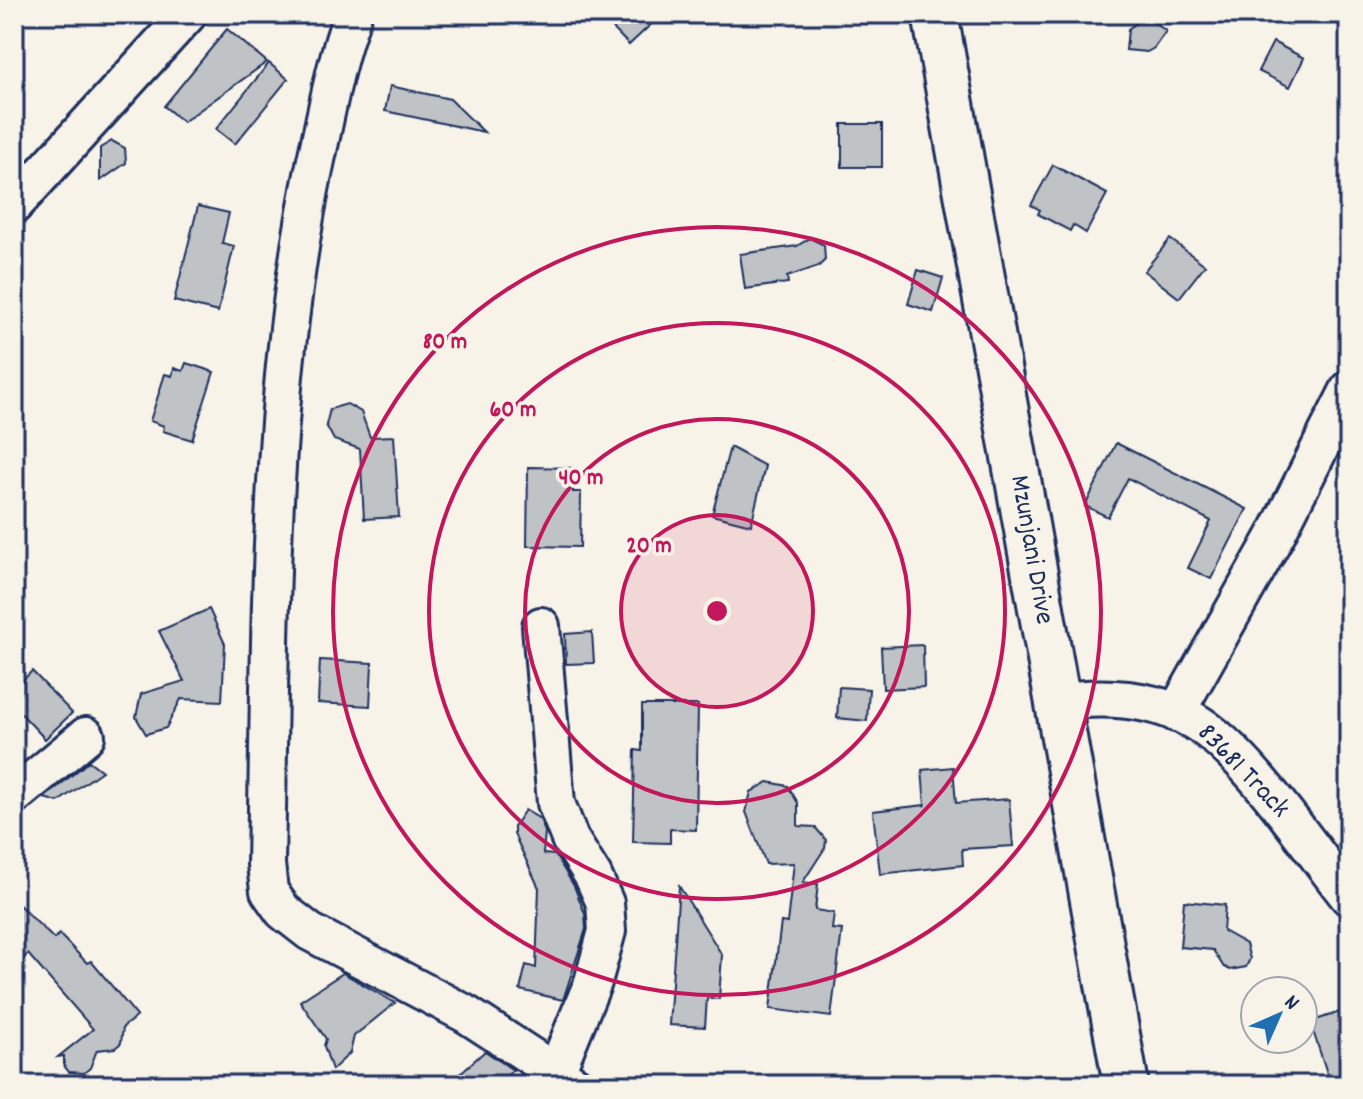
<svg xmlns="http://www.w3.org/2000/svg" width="1363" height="1099" viewBox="0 0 1363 1099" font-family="Dekko,sans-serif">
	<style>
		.building { fill: #c0c3c5; stroke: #1b2f5e; stroke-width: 2 }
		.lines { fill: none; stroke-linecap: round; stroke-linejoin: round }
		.street-casing { stroke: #1b2f5e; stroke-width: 42 }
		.secondary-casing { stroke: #1b2f5e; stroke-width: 50 }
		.street { stroke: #f7f3e8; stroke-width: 36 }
		.secondary { stroke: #f7f3e8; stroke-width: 44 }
		.ring { fill: none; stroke: #c2185b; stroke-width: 4 }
		.labels { text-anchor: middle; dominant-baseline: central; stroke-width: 7; stroke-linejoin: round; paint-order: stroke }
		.street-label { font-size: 28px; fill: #1b2f5e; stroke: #f7f3e8 }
		.centre { fill: #c2185b; stroke: #f7f3e8; stroke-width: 4 }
		.ring-label { font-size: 24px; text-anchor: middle; font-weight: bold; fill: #c2185b; stroke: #f7f3e8; stroke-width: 7; stroke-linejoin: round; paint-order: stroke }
	</style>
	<rect width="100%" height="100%" fill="#f7f3e8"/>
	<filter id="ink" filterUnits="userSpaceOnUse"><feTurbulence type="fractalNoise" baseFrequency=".0125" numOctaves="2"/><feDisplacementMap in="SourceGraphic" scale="16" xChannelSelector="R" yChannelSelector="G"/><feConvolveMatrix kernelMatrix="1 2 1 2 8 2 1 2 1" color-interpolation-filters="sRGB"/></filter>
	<g filter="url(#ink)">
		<g class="building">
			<polygon points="599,14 662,14 629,45"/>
			<polygon points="1141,19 1149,19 1166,31 1154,48 1147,52 1126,50 1128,29"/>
			<polygon points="227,29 267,62 183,122 164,106"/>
			<polygon points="1273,42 1304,58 1290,87 1258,71"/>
			<polygon points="269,63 288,79 235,144 216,129"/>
			<polygon points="390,86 450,99 484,132 385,111"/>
			<rect x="842" y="124" width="40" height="43"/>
			<polygon points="112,141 125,148 126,163 100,181 100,148"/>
			<polygon points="1053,165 1107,194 1086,233 1073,225 1070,231 1038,214 1040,210 1031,205"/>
			<polygon points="198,206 229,213 222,243 234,246 218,312 174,301"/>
			<polygon points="810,238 824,245 825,260 819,266 787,277 788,283 745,289 740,254 797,246"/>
			<polygon points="1170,239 1205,265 1179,298 1144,271"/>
			<polygon points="918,270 943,278 933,312 908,304"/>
			<polygon points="186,363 214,372 192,440 163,431 164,426 150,421 165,374 172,376 174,368 183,371"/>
			<polygon points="347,404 361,412 370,437 394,436 399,517 364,519 360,449 334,440 326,425 330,409"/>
			<polygon points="1116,443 1247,509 1211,579 1188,568 1211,521 1128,478 1108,517 1085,506"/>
			<polygon points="730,447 765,466 751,525 712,515"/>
			<polygon points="528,467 573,468 573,492 581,492 580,547 527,546"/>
			<polygon points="209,609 225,644 222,701 181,699 166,728 146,734 136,717 141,694 184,681 159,631"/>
			<polygon points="592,632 594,663 566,664 565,634"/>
			<polygon points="923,645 924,687 883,689 881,647"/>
			<polygon points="320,660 372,663 370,706 318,703"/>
			<polygon points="32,671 72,713 45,739 14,706 14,689"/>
			<polygon points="839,687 869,689 867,721 837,718"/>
			<polygon points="642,705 698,705 696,830 670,829 670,843 633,842 635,750 642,751"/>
			<polygon points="89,761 102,771 58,802 44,798"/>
			<polygon points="953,767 956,803 1009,799 1013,846 962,849 963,865 880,874 873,811 925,805 922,770"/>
			<polygon points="768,782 788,786 798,803 798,826 815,827 826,840 825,848 803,882 818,884 815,910 834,913 832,929 842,930 831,1017 770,1009 781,922 787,923 794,863 766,864 746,812 751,792"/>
			<polygon points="525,810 540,819 545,832 543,854 555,855 574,886 585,914 586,929 563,1000 520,990 526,965 536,968 539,888 514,834 514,826"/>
			<polygon points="679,886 722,955 719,999 707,998 705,1027 669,1025"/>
			<polygon points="14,900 54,939 59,934 87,963 91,961 137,1016 123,1027 121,1043 115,1048 97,1050 90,1068 84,1073 69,1072 64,1066 64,1056 58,1057 93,1029 28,954 14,967"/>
			<polygon points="1184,901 1225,905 1223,931 1246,944 1250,959 1246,967 1230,970 1223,966 1213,950 1180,947"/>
			<polygon points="343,973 395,1003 354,1036 350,1053 332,1070 324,1046 326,1039 300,1001"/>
			<polygon points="1349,1009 1349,1085 1331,1085 1310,1022"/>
			<polygon points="485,1051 513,1070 497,1085 447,1085"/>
		</g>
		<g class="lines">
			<g class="street-casing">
				<g id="street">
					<path d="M353 14C335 61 327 111 316 160 267 391 271 630 266 864L269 891 283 911 310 932 466 1014 575 1085"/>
					<polyline points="14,205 188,14"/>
					<polyline points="541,626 556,803 570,839 593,876 605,903 607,931 593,982 556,1072"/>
					<path d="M1056 702C1103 695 1152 697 1194 721 1247 752 1309 847 1349 897"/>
					<polyline points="1176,713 1276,535 1349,390"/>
					<polyline points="14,796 86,736"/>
				</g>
			</g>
			<g class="secondary-casing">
				<polyline id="secondary" points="935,14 1126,1085"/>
			</g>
			<use href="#street" class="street"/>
			<use href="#secondary" class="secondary"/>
		</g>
	</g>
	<circle cx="717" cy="611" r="96" fill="#c2185b" fill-opacity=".12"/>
	<g class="ring">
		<circle cx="717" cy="611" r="96"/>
		<circle cx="717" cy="611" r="192"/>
		<circle cx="717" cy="611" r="288"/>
		<circle cx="717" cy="611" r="384"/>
	</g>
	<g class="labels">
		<g class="street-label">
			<text transform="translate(1030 550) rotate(80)">Mzunjani Drive</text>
			<text transform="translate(1242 772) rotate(46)">83681 Track</text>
		</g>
	</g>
	<circle cx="717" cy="611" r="12" class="centre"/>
	<g class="ring-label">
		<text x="445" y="348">80 m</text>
		<text x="513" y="416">60 m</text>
		<text x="581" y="484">40 m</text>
		<text x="649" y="552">20 m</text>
	</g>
	<rect width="1363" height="1099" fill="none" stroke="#f7f3e8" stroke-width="48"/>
	<rect x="24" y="24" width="1315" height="1051" fill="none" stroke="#1b2f5e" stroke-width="3" filter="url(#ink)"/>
	<g transform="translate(1279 1015) rotate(45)"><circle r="38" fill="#f7f3e8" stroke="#9fa5b1" stroke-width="2"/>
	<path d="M0-6L14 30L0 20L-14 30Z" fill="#1f6fb2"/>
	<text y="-12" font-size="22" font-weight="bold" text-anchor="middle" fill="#1b2f5e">N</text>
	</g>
</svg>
